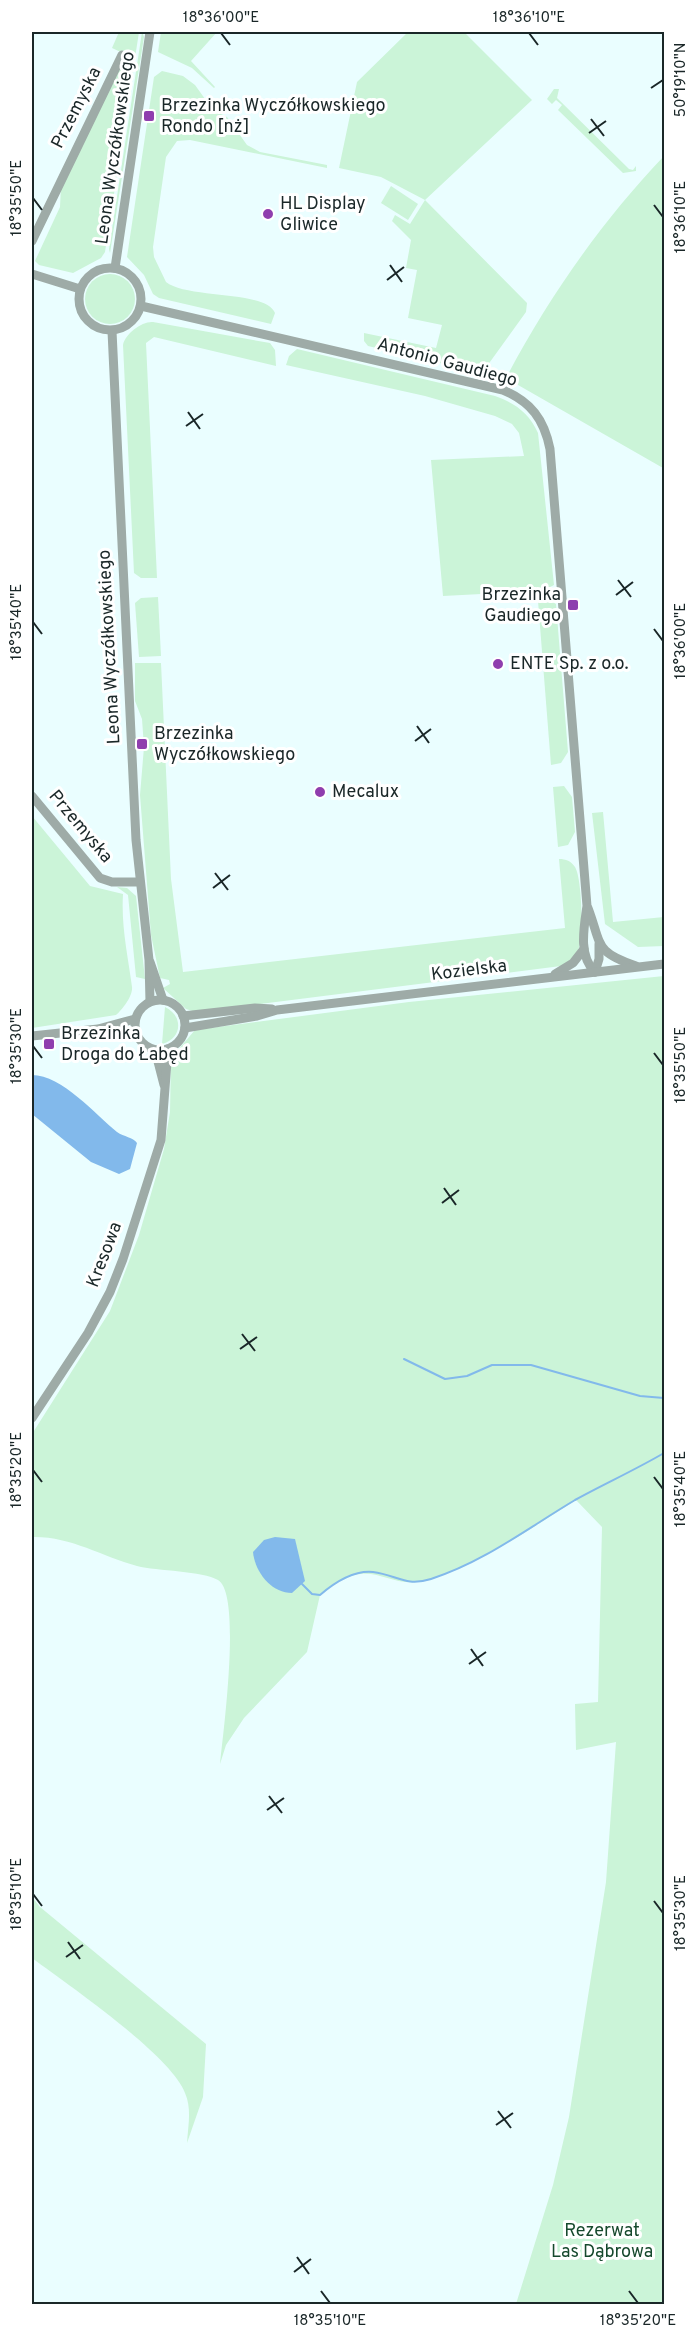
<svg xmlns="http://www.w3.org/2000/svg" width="696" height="2336" viewBox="0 0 696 2336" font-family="Overpass,sans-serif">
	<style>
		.green { fill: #cbf4d8 }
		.water { fill: #82b9eb }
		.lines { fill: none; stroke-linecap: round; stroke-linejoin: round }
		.stream { stroke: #82b9eb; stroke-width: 2 }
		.minor { stroke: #9eaba7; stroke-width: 9 }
		.ticks { fill: none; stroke: #1a2728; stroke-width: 2 }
		.poi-dot { fill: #8f3eae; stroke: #fff; stroke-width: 2 }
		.labels { text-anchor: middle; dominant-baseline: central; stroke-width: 6; stroke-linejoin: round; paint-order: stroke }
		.poi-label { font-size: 18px; fill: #1a2728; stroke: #fff; text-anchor: start }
		.street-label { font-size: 18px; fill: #1a2728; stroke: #fff }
		.park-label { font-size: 18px; fill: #16492d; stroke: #fff }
		.neatline { fill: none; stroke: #1a2728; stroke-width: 2 }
		.ticks-label { font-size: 15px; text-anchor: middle; fill: #1a2728 }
	</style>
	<rect width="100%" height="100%" fill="#eafeff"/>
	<g class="green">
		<polygon points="119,32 139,32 105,252 101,258 73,273 39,265 35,261 60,207 61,186 127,55 112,48"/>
		<polygon points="142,32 144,37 110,253 109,249"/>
		<polygon points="161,32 217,32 191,61 215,87 214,88 192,68 158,52"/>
		<polygon points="408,32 464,32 532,100 425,200 527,303 526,312 482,373 368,346 364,341 364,333 436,348 442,325 408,318 417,270 406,268 411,240 392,221 395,215 410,224 425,200 381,177 339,168 357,82"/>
		<path d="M162 71 183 76 195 85 213 110 227 117 247 145 260 152 327 165V168L190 140 177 141 166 157 153 247 154 257 166 282C187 299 266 290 275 313L271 324 159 298 153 294 144 275 127 257 154 77Z"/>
		<polygon points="554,89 559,89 557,98 629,169 633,170 636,166 636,171 623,173 558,110 562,105 556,100 552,104 547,99"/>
		<path d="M664 156V485L663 468 506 378C548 298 602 221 664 156Z"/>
		<polygon points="391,186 418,204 408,220 381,203"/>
		<circle cx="110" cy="299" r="25"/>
		<path d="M153 322 270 343 275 350 276 366 154 337 146 343 157 578H141L134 573 123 345C125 334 142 321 153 322Z"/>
		<path d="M297 349 495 396C515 403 529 413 538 433L554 585 542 591 443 596 431 460 524 456 519 433 512 424 495 416 425 396 286 365 289 356Z"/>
		<polygon points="158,597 161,656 139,657 135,603 141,598"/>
		<polygon points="549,600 556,604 568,752 561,763 551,765 538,601"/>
		<path d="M135 663H161L171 879 183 972 565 928 559 859C566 859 571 861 575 867 582 878 584 938 578 950 574 958 568 962 561 966L196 1012 186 1009 163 988 170 984 169 980 160 978 151 935 140 795 144 747 142 719 135 701Z"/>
		<polygon points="564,786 572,797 575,832 568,845 558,847 553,787"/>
		<polygon points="603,812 613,922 664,917 664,946 638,947 605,924 592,813"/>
		<path d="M32 816 90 886 123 894C121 927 128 956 132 987 133 996 122 1010 116 1015L32 1028Z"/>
		<polygon points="117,887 127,888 136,896 145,979 136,977 128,895"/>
		<path d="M664 976V2304H516L553 2185 569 2117 606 1882 616 1742 576 1750 575 1704 598 1702 602 1527 576 1500C530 1529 484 1561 431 1579 384 1594 374 1549 320 1595L307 1652 244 1718 226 1745 220 1764C223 1734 242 1594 218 1580 203 1571 157 1571 137 1566 101 1556 70 1536 32 1537V1434L110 1311 139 1235 164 1149 170 1112 171 1058 195 1030 409 1002Z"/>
		<path d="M165 1007C184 1016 182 1039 162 1044Z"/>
		<path d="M32 1897 40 1907 206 2044 203 2097 187 2143C188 2126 192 2109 185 2093 171 2055 67 1984 32 1958Z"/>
	</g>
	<g class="water">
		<path d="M32 1075C62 1075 96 1115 117 1132 124 1137 133 1137 137 1143L130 1169 119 1174 91 1162 32 1114Z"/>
		<path d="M275 1537 295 1539 305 1581 292 1593C271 1593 255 1572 253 1552L264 1540Z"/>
	</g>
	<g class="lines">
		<g class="stream">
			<polyline points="404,1359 445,1379 467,1376 492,1365 531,1365 640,1396 664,1398"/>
			<path d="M302 1584 312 1594 320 1595C334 1583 353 1570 373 1572 397 1575 405 1587 431 1579 484 1562 528 1528 575 1500 604 1484 635 1470 664 1453"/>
		</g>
		<g class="minor">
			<polyline points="32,241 122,55"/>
			<circle cx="110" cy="299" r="31"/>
			<polyline points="115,268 150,32"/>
			<polyline points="32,274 80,289"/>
			<path d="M141 306 503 390C531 402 544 419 550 449L587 906C584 927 578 956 595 972"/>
			<polyline points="112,331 136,840 149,960 150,1002"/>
			<polyline points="32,796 100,878 112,882 140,882"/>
			<path d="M588 908C602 945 594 952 636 966"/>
			<polyline points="150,962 163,1000"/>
			<polyline points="595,972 599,959 599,944"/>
			<polyline points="555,974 573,963 584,949"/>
			<circle cx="160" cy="1025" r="25"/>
			<polyline points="183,1016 255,1008 272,1009"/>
			<polyline points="185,1028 257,1016 277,1010 664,964"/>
			<polyline points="100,1029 136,1033"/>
			<polyline points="32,1036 98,1029 135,1019"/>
			<polyline points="155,1050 164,1085"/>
			<polyline points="32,1418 88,1333 110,1292 123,1259 161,1140 168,1049"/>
		</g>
	</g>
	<path class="ticks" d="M221 33 230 45M529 33 538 45M651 88 663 80M591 119 604 136M589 133 606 121M33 198 42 210M654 205 663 217M390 265 402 282M387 280 404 267M188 412 200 429M186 426 203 414M618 580 631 597M616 595 633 582M33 622 42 634M654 629 663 641M417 726 429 743M415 741 431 729M215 873 228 890M213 888 230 875M33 1046 42 1058M654 1053 663 1065M444 1188 456 1205M442 1203 459 1190M242 1334 255 1351M240 1349 257 1337M33 1470 42 1482M654 1477 663 1489M471 1649 483 1666M469 1664 486 1652M269 1796 282 1813M267 1810 284 1798M33 1894 42 1906M654 1901 663 1913M68 1942 80 1959M66 1957 83 1945M498 2111 511 2128M496 2125 513 2113M297 2257 309 2274M294 2272 311 2259M321 2291 330 2303M629 2291 638 2303"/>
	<g class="poi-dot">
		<rect x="143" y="110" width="12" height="12" rx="3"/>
		<circle cx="268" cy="214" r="6"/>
		<rect x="567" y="599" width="12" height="12" rx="3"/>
		<circle cx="498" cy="664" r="6"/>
		<rect x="136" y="738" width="12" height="12" rx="3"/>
		<circle cx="320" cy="792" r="6"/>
		<rect x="43" y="1038" width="12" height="12" rx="3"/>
	</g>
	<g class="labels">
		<g class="poi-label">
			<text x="161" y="106">Brzezinka Wyczółkowskiego<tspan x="161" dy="21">Rondo [nż]</tspan></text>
			<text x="280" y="204">HL Display<tspan x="280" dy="21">Gliwice</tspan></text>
			<text x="561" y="595" text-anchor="end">Brzezinka<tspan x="561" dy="21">Gaudiego</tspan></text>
			<text x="510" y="664">ENTE Sp. z o.o.</text>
			<text x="154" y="734">Brzezinka<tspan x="154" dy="21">Wyczółkowskiego</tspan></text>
			<text x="332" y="792">Mecalux</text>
			<text x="61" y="1034">Brzezinka<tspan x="61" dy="21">Droga do Łabęd</tspan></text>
		</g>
		<g class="street-label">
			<text transform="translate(77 108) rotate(-63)">Przemyska</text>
			<text transform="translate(116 148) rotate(-82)">Leona Wyczółkowskiego</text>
			<text transform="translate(447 363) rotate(15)">Antonio Gaudiego</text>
			<text transform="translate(110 647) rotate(-93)">Leona Wyczółkowskiego</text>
			<text transform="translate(80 827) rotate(50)">Przemyska</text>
			<text transform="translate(469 971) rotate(-7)">Kozielska</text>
			<text transform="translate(105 1255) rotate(-69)">Kresowa</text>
		</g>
		<g class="park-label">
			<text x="602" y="2231">Rezerwat<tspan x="602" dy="21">Las Dąbrowa</tspan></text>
		</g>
	</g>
	<rect width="696" height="2336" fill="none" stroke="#ffffff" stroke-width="66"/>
	<rect x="33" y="33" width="630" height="2270" class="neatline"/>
	<g class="ticks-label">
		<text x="221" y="22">18°36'00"E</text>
		<text x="529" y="22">18°36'10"E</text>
		<text transform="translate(680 80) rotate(-90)" y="5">50°19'10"N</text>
		<text transform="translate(16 198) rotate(-90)" y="5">18°35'50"E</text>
		<text transform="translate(680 217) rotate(-90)" y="5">18°36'10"E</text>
		<text transform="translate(16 622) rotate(-90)" y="5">18°35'40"E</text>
		<text transform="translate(680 641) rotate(-90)" y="5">18°36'00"E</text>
		<text transform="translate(16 1046) rotate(-90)" y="5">18°35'30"E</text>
		<text transform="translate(680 1065) rotate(-90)" y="5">18°35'50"E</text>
		<text transform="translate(16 1470) rotate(-90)" y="5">18°35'20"E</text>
		<text transform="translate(680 1489) rotate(-90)" y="5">18°35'40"E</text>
		<text transform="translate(16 1894) rotate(-90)" y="5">18°35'10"E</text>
		<text transform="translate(680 1913) rotate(-90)" y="5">18°35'30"E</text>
		<text x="330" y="2325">18°35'10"E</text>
		<text x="638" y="2325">18°35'20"E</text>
	</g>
</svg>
